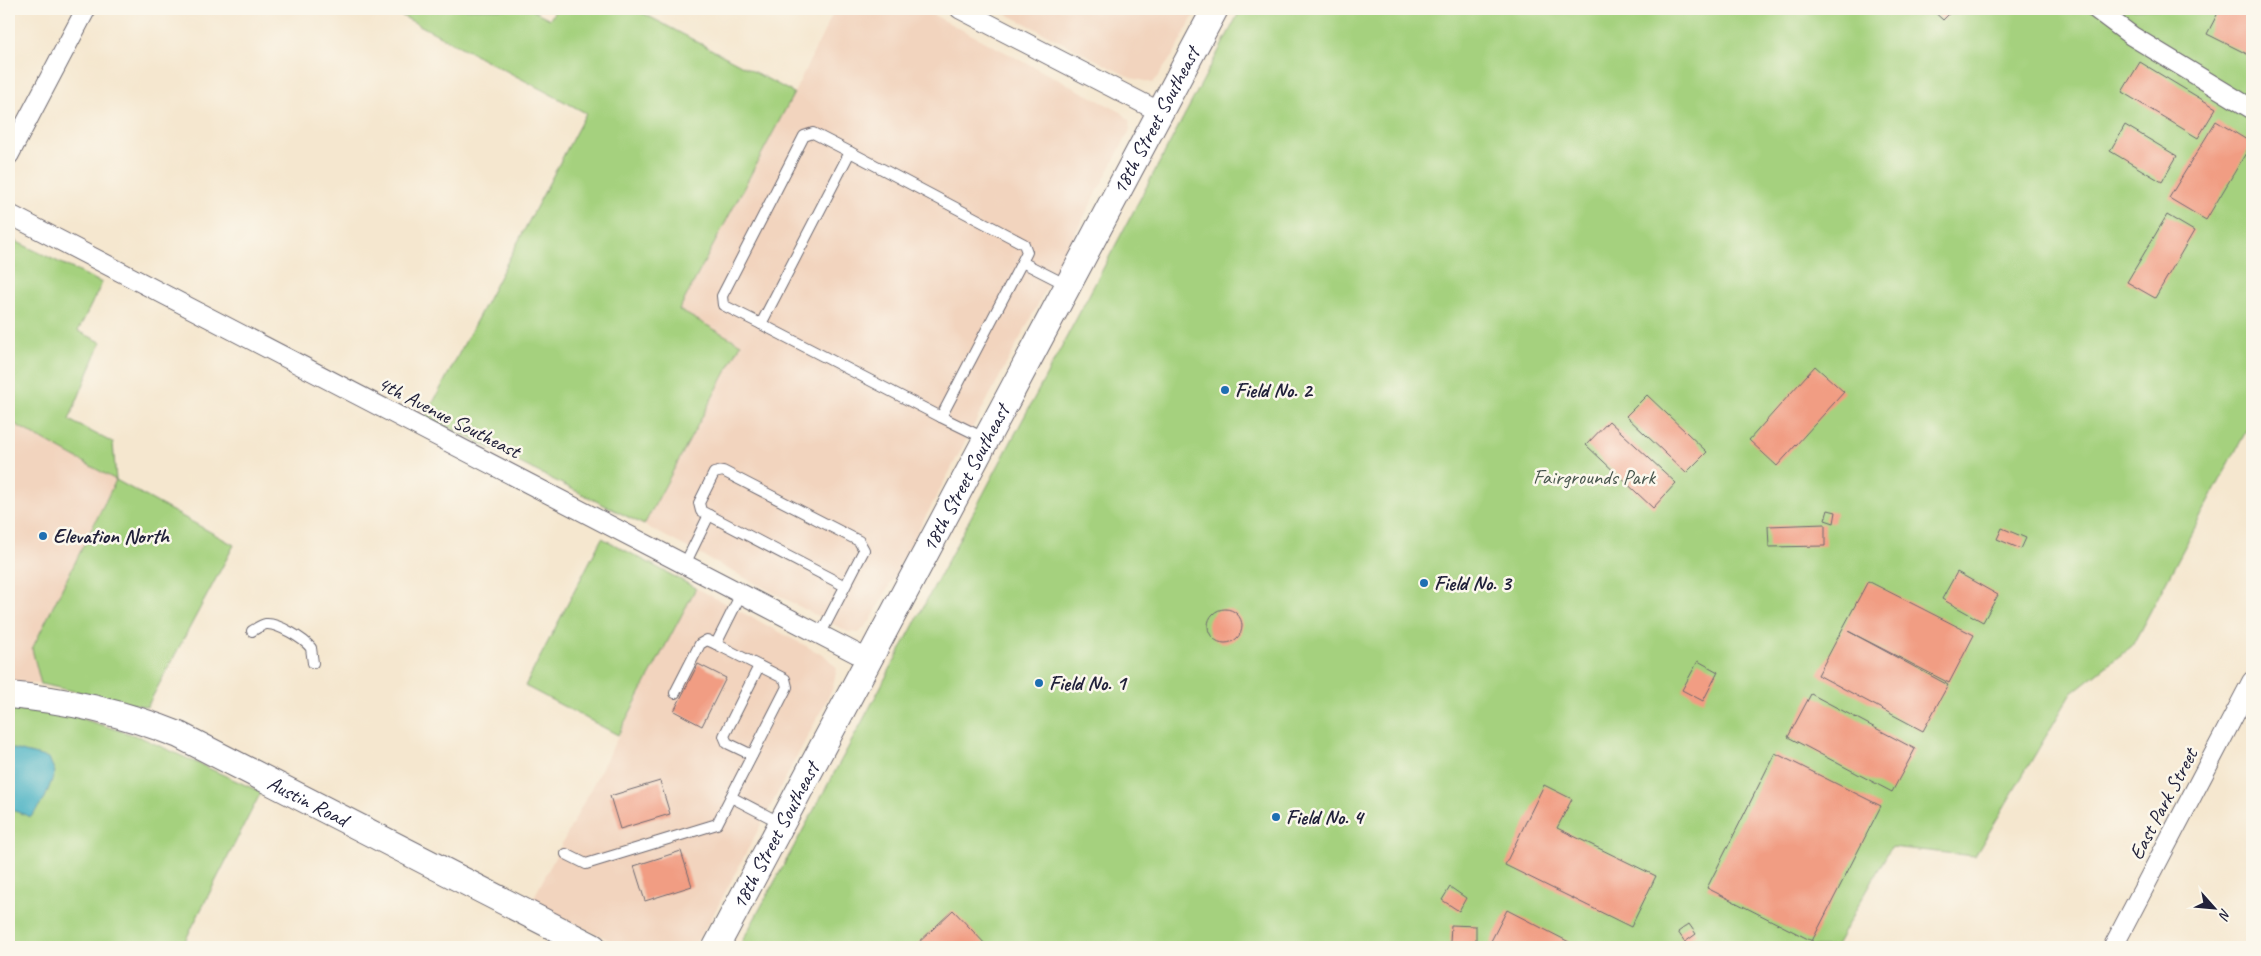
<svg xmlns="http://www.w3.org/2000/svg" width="2261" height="956" viewBox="0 0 2261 956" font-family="Caveat,sans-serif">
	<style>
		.built { fill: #f2d4be }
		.green { fill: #a5d17e; stroke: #647a5c }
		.water { fill: #44b0c2; stroke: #33697e }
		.building { fill: #f19d83 }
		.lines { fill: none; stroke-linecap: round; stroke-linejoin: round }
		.lane-casing { stroke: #6c676f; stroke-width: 12 }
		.street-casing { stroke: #6c676f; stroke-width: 21 }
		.secondary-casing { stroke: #6c676f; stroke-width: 28 }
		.lane { stroke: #fff; stroke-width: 10 }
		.street { stroke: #fff; stroke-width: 19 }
		.secondary { stroke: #fff; stroke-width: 26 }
		.poi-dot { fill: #1f6fb2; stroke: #fbf7ec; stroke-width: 2 }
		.labels { text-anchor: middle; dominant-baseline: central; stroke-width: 5; stroke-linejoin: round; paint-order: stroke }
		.street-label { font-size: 21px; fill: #22223b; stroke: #fbf7ec }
		.poi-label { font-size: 21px; font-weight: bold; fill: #22223b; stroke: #fbf7ec; text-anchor: start }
		.park-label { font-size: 21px; fill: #49574f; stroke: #fbf7ec }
	</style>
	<rect width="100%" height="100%" fill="#fbf7ec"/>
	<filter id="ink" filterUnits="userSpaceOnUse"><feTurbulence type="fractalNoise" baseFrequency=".02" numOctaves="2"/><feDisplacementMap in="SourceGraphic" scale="10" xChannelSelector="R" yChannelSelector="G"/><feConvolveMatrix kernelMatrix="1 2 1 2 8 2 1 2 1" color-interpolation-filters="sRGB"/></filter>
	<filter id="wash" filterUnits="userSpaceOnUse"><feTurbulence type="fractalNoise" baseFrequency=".0096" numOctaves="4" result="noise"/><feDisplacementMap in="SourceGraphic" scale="20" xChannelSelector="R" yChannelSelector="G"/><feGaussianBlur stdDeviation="1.12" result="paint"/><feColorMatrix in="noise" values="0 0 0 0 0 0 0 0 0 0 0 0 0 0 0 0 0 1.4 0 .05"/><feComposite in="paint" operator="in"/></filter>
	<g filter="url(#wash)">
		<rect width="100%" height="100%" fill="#f5e7cf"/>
		<g class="built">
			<polygon points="835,9 922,9 1121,112 1129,120 1130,130 871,620 859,633 848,632 644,525 741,344 679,311 794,93"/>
			<polygon points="997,9 1197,9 1173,55 1153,83 1131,78"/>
			<polygon points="9,421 116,480 32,648 41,684 9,683"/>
			<polygon points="696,588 825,656 837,668 832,690 709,923 693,947 624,947 531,903"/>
		</g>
		<g class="green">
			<polygon points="389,9 530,9 550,19 556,9 635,9 794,93 679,310 741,344 644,525 426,416 586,113"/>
			<polygon points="1241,9 2252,9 2252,420 2132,646 2071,694 1975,856 1891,847 1835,947 739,947 862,722"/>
			<polygon points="9,238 102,283 78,331 101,342 69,420 113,443 116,480 234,545 147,707 41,684 32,649 116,480 9,421"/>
			<polygon points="602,538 696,588 618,735 525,686"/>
			<polygon points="9,709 64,713 140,737 261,792 182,947 9,947"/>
		</g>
		<polygon class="water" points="9,748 49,758 55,772 45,798 31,817 9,809"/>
		<g id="blocks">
			<g class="building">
				<polygon points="1931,9 1954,9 1943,20"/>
				<polygon points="2220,9 2252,9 2251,56 2207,34"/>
				<polygon points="2140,62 2216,108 2198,138 2122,92"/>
				<polygon points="2216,121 2252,143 2206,220 2169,198"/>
				<polygon points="2125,125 2177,156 2162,182 2110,151"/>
				<polygon points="2167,215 2194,231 2155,298 2127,282"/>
				<polygon points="1815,366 1844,392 1777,466 1749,440"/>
				<polygon points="1647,395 1707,452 1686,473 1626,416"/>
				<polygon points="1609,421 1676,483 1653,508 1586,445"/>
				<polygon points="1828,510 1836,512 1834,523 1825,520"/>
				<polygon points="1825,524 1825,546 1769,547 1768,526"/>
				<polygon points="2002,528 2026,538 2021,549 1997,539"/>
				<polygon points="1957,572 1998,595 1983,622 1942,599"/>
				<polygon points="1868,581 1974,635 1949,683 1848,631 1948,685 1923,731 1818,675"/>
				<circle cx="1225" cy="626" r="17"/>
				<polygon points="1698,661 1718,672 1703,701 1682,690"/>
				<polygon points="698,664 726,678 702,726 674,711"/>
				<polygon points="1811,694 1915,749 1892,792 1788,737"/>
				<polygon points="1775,753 1881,806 1812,941 1707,888"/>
				<polygon points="660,781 670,814 620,829 610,796"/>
				<polygon points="1544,785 1572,799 1557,828 1656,876 1631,927 1505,865"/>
				<polygon points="681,851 692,886 645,901 634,866"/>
				<polygon points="1450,887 1466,898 1459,911 1442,900"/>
				<polygon points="953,910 988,947 914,947"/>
				<polygon points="1507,910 1571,943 1569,947 1498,947 1490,943"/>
				<polygon points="1689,924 1696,934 1685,942 1678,932"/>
				<polygon points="1451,925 1476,926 1476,943 1450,943"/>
			</g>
		</g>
	</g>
	<g filter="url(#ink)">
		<use href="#blocks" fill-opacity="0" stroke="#6c676f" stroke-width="1"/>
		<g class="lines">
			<g class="lane-casing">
				<g id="lane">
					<polyline points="761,324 723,305 722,296 804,136 813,133 850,152"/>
					<polyline points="941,417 761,324 850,152 1024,244 1027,252 1022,262"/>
					<polyline points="986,439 941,417 1022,262 1067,285"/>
					<polyline points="685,564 709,515"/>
					<path d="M252 631C257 628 261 625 266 624 278 623 304 639 311 648L313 663"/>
					<polyline points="820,635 864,550 859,541 723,471 714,473 699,503 701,511 845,586"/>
					<polyline points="675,693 700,644 707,640 716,644"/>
					<polyline points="752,755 727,743 724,736 759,666"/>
					<polyline points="731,797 781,823"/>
					<polyline points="566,854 586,864 717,824 787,687 785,679 716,644 741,594"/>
				</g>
			</g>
			<g class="street-casing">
				<g id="street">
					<polyline points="960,9 1160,112"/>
					<polyline points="2096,9 2132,36 2252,109"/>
					<polyline points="9,155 86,9"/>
					<polyline points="9,214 869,660"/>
					<polyline points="2113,947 2252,681"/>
				</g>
			</g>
			<g class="secondary-casing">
				<g id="secondary">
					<path id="s1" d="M9 695C68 700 124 713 179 735L593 947"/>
					<path id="s2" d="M716 947 1215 9"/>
				</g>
			</g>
			<use href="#lane" class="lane"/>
			<use href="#street" class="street"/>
			<use href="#secondary" class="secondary"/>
		</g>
	</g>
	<g class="poi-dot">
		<circle cx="1225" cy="390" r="5"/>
		<circle cx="43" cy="536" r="5"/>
		<circle cx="1424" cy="583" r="5"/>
		<circle cx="1039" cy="683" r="5"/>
		<circle cx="1276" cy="817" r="5"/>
	</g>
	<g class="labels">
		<g class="street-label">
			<text stroke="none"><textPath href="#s2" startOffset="936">18th Street Southeast</textPath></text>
			<text transform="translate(449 417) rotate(27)">4th Avenue Southeast</text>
			<text stroke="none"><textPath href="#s2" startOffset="531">18th Street Southeast</textPath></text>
			<text stroke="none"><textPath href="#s1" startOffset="320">Austin Road</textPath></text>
			<text transform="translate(2163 804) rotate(-62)">East Park Street</text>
			<text stroke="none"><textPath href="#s2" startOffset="126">18th Street Southeast</textPath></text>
		</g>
		<g class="poi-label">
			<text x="1235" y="390">Field No. 2</text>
			<text x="53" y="536">Elevation North</text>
			<text x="1434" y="583">Field No. 3</text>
			<text x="1049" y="683">Field No. 1</text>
			<text x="1286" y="817">Field No. 4</text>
		</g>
		<g class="park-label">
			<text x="1594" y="477">Fairgrounds Park</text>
		</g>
	</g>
	<rect width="2261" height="956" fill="none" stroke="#fbf7ec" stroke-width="30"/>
	<g transform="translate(2214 908) rotate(117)" stroke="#fbf7ec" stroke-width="4" paint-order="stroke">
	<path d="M0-4L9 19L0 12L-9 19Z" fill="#22223b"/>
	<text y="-8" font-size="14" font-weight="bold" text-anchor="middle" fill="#22223b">N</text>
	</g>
</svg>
